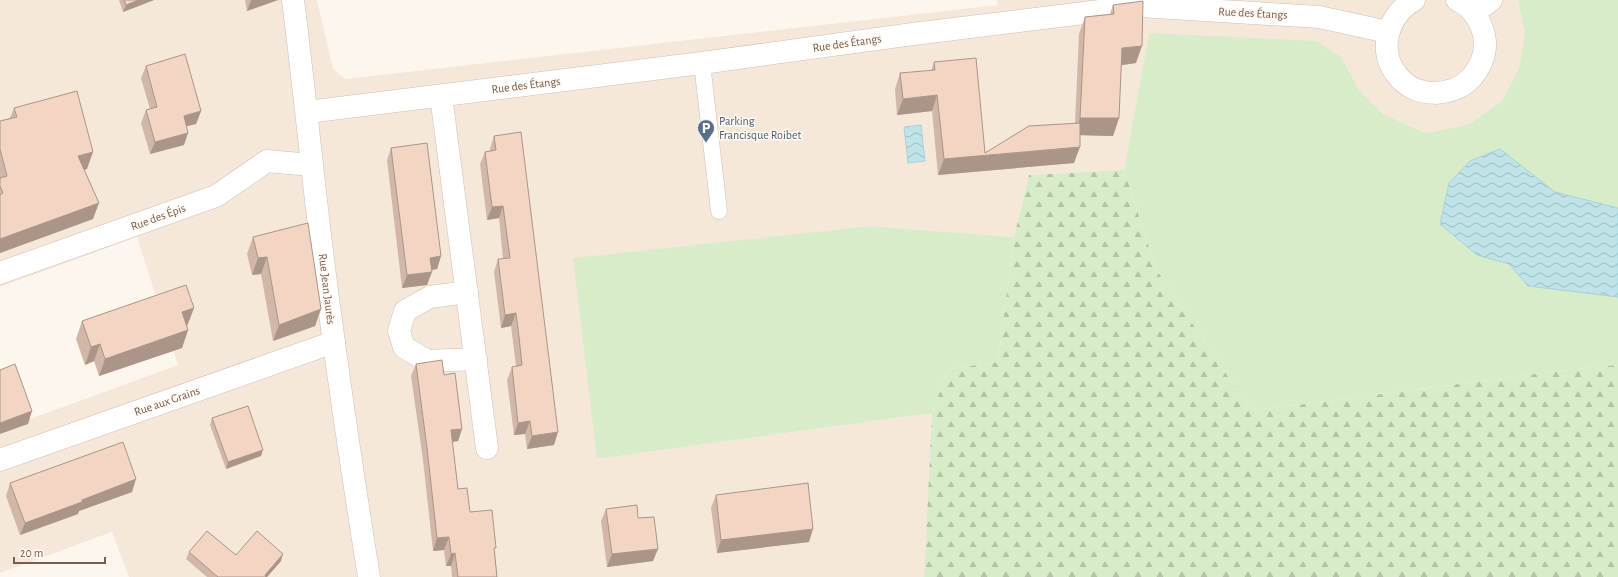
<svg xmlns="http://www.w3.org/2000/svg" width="1618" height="577" viewBox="0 0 1618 577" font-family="'Alegreya Sans',sans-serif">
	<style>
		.residential { fill: #f5e8da }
		.grass { fill: #d8ecc9 }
		.forest { fill: url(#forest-firs) }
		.water { fill: url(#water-waves); stroke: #a5d3da }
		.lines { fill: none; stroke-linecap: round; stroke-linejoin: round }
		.lane-casing { stroke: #d1beb0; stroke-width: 17 }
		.street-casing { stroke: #d1beb0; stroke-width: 23 }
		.lane { stroke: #fff; stroke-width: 16 }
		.street { stroke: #fff; stroke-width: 22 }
		.wall { fill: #d1b7a8 }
		.shaded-wall { fill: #aa9588 }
		.building { fill: #f3d5c3; stroke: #aa9588 }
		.labels { text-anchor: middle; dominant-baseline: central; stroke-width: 3; stroke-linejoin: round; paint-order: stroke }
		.street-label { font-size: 12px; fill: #7a5c4d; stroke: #fffaf3 }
		.service-label { font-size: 12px; fill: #4e5e75; stroke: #fffaf3; text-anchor: start }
	</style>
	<defs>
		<pattern id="forest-firs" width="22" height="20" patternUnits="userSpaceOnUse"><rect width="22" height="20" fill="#d8ecc9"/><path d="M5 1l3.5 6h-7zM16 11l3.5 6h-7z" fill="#b4c2a5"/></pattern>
		<pattern id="water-waves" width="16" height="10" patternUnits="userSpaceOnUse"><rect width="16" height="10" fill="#bfe3e8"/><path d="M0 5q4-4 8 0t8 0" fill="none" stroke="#a0bbbe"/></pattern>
	</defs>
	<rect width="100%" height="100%" fill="#fdf6ec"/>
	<polygon class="residential" points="0,0 317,0 333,69 345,79 998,5 997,0 1518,0 1525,33 1519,68 1502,101 1469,124 1426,133 1383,114 1359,90 1342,58 1149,33 1124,170 1029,175 1014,237 871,226 597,459 932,413 924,577 129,577 112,532 0,573 0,430 178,365 137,237 0,287"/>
	<g class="grass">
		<polygon points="1518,0 1618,0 1618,208 1555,192 1499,149 1477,255 1509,264 1528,286 1618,297 1618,365 1575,369 1251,411 1156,269 1124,170 1149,33 1317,41 1342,58 1359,90 1383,114 1426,133 1469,124 1502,101 1519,68 1525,33"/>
		<polygon points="871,226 1014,237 998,362 948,369 932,413 597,459 573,258"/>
	</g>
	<polygon class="forest" points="1124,170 1156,269 1251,411 1575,369 1618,365 1618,577 924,577 932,413 948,369 998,362 1014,237 1029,175"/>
	<g class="water">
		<polygon points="921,125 925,161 908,163 904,127"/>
		<polygon points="1500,149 1555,192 1618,208 1618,297 1528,286 1509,264 1477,255 1440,224 1449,183 1470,161"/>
	</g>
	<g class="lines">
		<g class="lane-casing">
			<polyline id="lane" points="702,63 719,211"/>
		</g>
		<g class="street-casing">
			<g id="street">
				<path d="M293 0C300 55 306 110 312 165 327 303 347 440 369 577"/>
				<path d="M1414 0C1388 15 1377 50 1397 75 1415 99 1453 98 1472 77 1480 67 1486 54 1485 41 1483 24 1473 7 1457 0"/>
				<polyline points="1474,13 1491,0"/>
				<polyline points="441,96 487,448"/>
				<polyline points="307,112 702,63 913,34 1140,6 1319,17 1388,32"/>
				<polyline points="0,273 216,196 267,161 300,164 311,163"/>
				<polyline points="467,292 430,297 405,311 399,331 404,347 427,361 476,359"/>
				<polyline points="0,460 334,342"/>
			</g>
		</g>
		<use href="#lane" class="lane"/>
		<use href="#street" class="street"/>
	</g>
	<g class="wall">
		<polygon points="119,0 154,0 123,12"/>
		<polygon points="245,0 278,0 247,11"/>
		<polygon points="1113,5 1136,63 1121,65 1119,118 1113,136 1080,135 1074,163 938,175 932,111 897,115 895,89 900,73 931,71 934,62 985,153 1075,123 1079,34 1085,17 1110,14"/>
		<polygon points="146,66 201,111 196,124 187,126 184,145 150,154 141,123 146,110 150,109 141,78"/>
		<polygon points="14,108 87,169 84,170 93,219 0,253 0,121 10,118"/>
		<polygon points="494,136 554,445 527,449 525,434 514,435 507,380 512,367 516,366 511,326 501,328 494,272 498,259 503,259 499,218 487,220 480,164 485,152 490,151 490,149"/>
		<polygon points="391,148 441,256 437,269 431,270 427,285 402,288 387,160"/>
		<polygon points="253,237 321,309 315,326 273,341 261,274 252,275 247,254"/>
		<polygon points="194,308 187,326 188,330 182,348 99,376 94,361 85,365 76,339 82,321"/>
		<polygon points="416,364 444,375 462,429 458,441 452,442 458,489 470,512 495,553 497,577 452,577 451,566 446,566 444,550 433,551 423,460 411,376"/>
		<polygon points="212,418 261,456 226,469 210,425"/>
		<polygon points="10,483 132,492 79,511 78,514 20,535 6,496"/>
		<polygon points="716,495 809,542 717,553 711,508"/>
		<polygon points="606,509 638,518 653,561 607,567 601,521"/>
		<polygon points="189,552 236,555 281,561 267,577 207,577 186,559"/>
	</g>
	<g class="shaded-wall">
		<polygon points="139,0 154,0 123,12 126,5"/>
		<polygon points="251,0 278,0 247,11"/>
		<polygon points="1142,46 1136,63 1116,66 1122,48"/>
		<polygon points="937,95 932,111 897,115 903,99"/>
		<polygon points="201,111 196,124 179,128 184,116"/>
		<polygon points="1080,118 1119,118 1113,136 1074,135"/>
		<polygon points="188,133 184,145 150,154 155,142"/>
		<polygon points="1080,147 1074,163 938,175 944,159"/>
		<polygon points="93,152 87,169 72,173 78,156"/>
		<polygon points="99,203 93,219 0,253 0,239"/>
		<polygon points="503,206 499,218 487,220 492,207"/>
		<polygon points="441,256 437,269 425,271 430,258"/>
		<polygon points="267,257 261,274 252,275 258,258"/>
		<polygon points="432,272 427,285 402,288 407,275"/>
		<polygon points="194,308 187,326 176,330 182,312"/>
		<polygon points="321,309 315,326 273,341 279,325"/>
		<polygon points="516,313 511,326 501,328 505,315"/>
		<polygon points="188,330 182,348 99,376 105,359"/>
		<polygon points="100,344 94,361 85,365 91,347"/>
		<polygon points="32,411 28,424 0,434 0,423"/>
		<polygon points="530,421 525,434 514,435 518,423"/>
		<polygon points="462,429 458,441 446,443 451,430"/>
		<polygon points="558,432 554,445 527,449 532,436"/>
		<polygon points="263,450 261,456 226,469 228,462"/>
		<polygon points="136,479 132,492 79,511 78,514 20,535 25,523 82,500"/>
		<polygon points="813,529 809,542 717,553 721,540"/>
		<polygon points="449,537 444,550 433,551 437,538"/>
		<polygon points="658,549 653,561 607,567 612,554"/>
		<polygon points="455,553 451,566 446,566 451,554"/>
		<polygon points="283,554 281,561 267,577 264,577 265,575"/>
	</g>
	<g class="building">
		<polygon points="124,0 139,0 126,5"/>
		<polygon points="1143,1 1142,46 1122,48 1119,118 1080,118 1085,17 1114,14 1113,5"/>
		<polygon points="185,54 201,111 184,116 188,133 155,142 146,110 157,107 146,66"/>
		<polygon points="976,58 985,153 1029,126 1080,123 1080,147 944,159 937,95 903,99 900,73 935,70 934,62"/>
		<polygon points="77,91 93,152 78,156 99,203 0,239 0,195 3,193 0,186 0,178 7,176 0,149 0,121 17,117 14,108"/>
		<polygon points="521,132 558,432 532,436 530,421 518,423 512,367 522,365 519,337 516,313 505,315 498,259 510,258 503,206 492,207 485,152 496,150 494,136"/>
		<polygon points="427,143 441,256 430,258 432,272 407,275 391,148"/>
		<polygon points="308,223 321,309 279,325 267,257 258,258 253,237"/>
		<polygon points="186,285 194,308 182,312 188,330 105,359 100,344 91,347 82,321"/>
		<polygon points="442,360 444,375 455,373 462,429 451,430 458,489 467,488 470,512 492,510 496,548 494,548 497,577 458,577 455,553 451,554 449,537 437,538 427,448 416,364"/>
		<polygon points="15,364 32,411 0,423 0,370"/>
		<polygon points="248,406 263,450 228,462 212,418"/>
		<polygon points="123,442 136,479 82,500 82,502 25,523 10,483"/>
		<polygon points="808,483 813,529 721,540 716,495"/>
		<polygon points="637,505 638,518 654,517 658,549 612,554 606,509"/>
		<polygon points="207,531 236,555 257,531 283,554 265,575 266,577 218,577 189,552"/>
	</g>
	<defs>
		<g id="parking-pin" transform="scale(0.9)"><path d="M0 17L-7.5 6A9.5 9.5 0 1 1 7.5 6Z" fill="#5c6f8a" stroke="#fffaf3"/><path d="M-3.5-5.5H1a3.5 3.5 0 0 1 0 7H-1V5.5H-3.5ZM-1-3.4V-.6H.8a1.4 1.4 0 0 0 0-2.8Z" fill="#fff"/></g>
	</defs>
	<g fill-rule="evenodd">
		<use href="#parking-pin" x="706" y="128"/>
	</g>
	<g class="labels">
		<g class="street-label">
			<text transform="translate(1253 13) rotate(3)">Rue des Étangs</text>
			<text transform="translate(847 43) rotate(-8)">Rue des Étangs</text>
			<text transform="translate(526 85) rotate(-7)">Rue des Étangs</text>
			<text transform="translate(158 217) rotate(-20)">Rue des Épis</text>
			<text transform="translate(327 289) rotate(83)">Rue Jean Jaurès</text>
			<text transform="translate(167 401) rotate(-19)">Rue aux Grains</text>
		</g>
		<g class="service-label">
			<text x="719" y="121">Parking<tspan x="719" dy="14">Francisque Roibet</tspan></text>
		</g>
	</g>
	<path d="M14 557v6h91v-6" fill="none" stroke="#7a5c4d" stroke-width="2"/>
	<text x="20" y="557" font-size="12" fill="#7a5c4d" stroke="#fffaf3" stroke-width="3" paint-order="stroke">20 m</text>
</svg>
